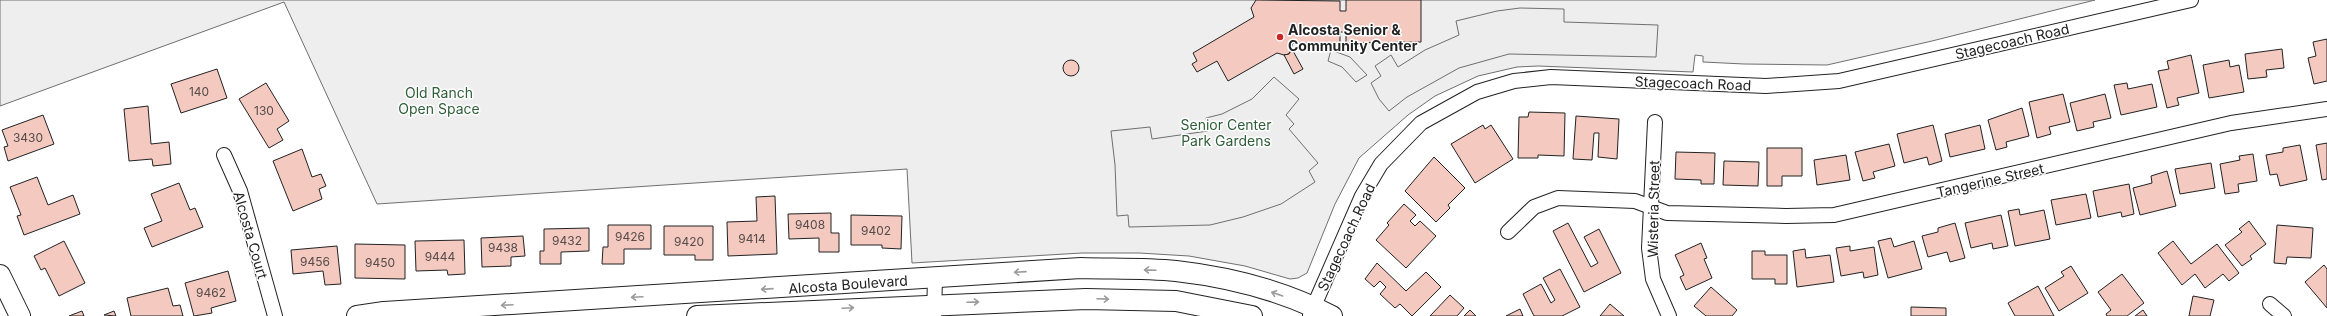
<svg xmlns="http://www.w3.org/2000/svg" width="2327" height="316" viewBox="0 0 2327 316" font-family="Inter,sans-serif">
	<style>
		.green { fill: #eee; stroke: #6f6f6f }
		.parking { fill: #ededed; stroke: #6f6f6f }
		.building { fill: #f3c9c0; stroke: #222 }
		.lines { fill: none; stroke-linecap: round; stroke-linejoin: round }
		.street-casing { stroke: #222; stroke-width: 16 }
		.secondary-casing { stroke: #222; stroke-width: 22 }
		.street { stroke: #fff; stroke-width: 14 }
		.secondary { stroke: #fff; stroke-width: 20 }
		.oneway { stroke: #9c9c9c }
		.poi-dot { fill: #c62828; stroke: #fff; stroke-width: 1.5 }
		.labels { text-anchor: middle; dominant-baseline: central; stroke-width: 3; stroke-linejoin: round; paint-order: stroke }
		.number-label { font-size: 12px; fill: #564c4a }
		.poi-label { font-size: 14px; font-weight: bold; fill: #222; stroke: #fff; text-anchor: start }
		.street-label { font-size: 14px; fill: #222; stroke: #fff }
		.park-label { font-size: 14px; fill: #2f5e38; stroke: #fff }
	</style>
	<rect width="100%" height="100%" fill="#fff"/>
	<polygon class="green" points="0,0 2095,0 1932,41 1827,65 1744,64 1703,62 1703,56 1695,55 1693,72 1538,66 1517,67 1478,76 1435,96 1408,115 1359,158 1335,204 1307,273 1298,278 1290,279 1245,266 1189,256 1139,253 1082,253 912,263 907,169 377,204 284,2 0,106"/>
	<g class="parking">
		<polygon points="1520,8 1564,9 1564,22 1658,25 1656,57 1509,54 1459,68 1407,97 1389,111 1379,99 1371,83 1381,76 1375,66 1391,55 1398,67 1425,50 1459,35 1456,21 1497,11"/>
		<polygon points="1331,50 1350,57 1367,75 1356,82 1342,67 1328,61"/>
		<polygon points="1274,77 1299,99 1286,115 1294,124 1289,129 1318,163 1309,171 1315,182 1281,204 1243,217 1210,225 1129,227 1128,215 1117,216 1115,165 1111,131 1150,127 1152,139 1208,131 1206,118 1222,114 1252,99"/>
	</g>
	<g class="building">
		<polygon points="1256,0 1340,1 1340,11 1346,11 1346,0 1421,0 1421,42 1346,43 1346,32 1340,32 1340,43 1293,43 1289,54 1284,55 1277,53 1228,81 1217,61 1197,72 1192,64 1197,61 1193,53 1254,17 1251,8"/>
		<polygon points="2327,39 2327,81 2314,84 2308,58 2316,56 2313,42"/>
		<polygon points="1292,49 1303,69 1294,74 1284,55 1289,54"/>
		<polygon points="2282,49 2284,68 2266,70 2267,77 2248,79 2245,54"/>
		<polygon points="2191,55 2199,93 2177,98 2179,105 2167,108 2158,71 2169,69 2167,61"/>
		<circle cx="1071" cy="68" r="8"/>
		<polygon points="2229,60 2230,67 2239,65 2244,92 2209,98 2203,65"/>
		<polygon points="217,69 227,98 181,113 171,84"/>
		<polygon points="266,83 289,121 277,129 283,140 269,148 239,99"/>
		<polygon points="2127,83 2128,89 2152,84 2157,107 2121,115 2114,85"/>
		<polygon points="2063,94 2070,122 2049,127 2051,134 2037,138 2029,102"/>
		<polygon points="2105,94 2111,118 2093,122 2094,127 2077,131 2070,103"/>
		<polygon points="148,106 151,144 169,142 171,164 153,166 152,159 129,161 124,109"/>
		<polygon points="2022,108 2029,136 2006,142 2007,147 1996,150 1988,120"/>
		<polygon points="1529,112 1565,113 1564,156 1538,155 1538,158 1518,158 1519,117 1528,117"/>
		<polygon points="43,115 54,144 8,161 4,147 8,146 2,130"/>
		<polygon points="1576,116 1619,119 1617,159 1598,157 1599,133 1594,133 1592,160 1573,159"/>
		<polygon points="1483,125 1485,129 1491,125 1513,159 1475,183 1451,144"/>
		<polygon points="1933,125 1942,161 1929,165 1927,157 1904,163 1897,134"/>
		<polygon points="1980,125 1985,149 1950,157 1945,134"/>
		<polygon points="2327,143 2327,179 2322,180 2316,145"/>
		<polygon points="1889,144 1895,166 1873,172 1875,178 1863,181 1855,152"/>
		<polygon points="2300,145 2307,180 2280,186 2277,174 2270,175 2266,155 2283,152 2283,148"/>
		<polygon points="1767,148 1802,148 1802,176 1782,176 1782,186 1767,186"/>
		<polygon points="302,149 312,177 321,174 326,186 319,189 322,199 293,211 273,161"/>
		<polygon points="1676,152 1715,153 1714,184 1701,184 1701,180 1675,179"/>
		<polygon points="2253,154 2257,181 2238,184 2239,192 2225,194 2220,164 2240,160 2239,156"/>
		<polygon points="1846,155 1850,180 1817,185 1814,160"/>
		<polygon points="1434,157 1465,188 1448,205 1450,208 1436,222 1405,191"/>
		<polygon points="1724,161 1759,162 1758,186 1723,185"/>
		<polygon points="2211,163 2215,188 2180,194 2175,169"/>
		<polygon points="2167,171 2176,206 2140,215 2133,188 2152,183 2151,176"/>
		<polygon points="37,177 48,205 73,195 80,214 24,235 17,216 21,215 10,187"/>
		<polygon points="179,183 190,210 195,208 203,227 152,247 144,228 162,221 151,194"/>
		<polygon points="2129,184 2134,214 2122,217 2121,212 2098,217 2093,191"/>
		<polygon points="2086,194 2091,218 2056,225 2051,200"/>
		<polygon points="775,196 777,254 728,256 727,222 757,221 756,197"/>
		<polygon points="1404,204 1416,215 1410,221 1415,226 1420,221 1436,236 1406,268 1376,240 1389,225 1387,223"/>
		<polygon points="2019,209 2020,215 2044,210 2050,239 2015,246 2008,211"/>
		<polygon points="831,213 831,233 839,233 839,252 819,252 819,238 789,239 788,214"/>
		<polygon points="851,215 902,216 901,249 882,248 882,245 851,245"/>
		<polygon points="2001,215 2008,246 1993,249 1992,243 1971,248 1965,223"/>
		<polygon points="2249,221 2266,244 2250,256 2252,259 2242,266 2225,245 2242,232 2239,229"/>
		<polygon points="1568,223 1591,267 1598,263 1584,237 1599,229 1621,273 1584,292 1553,231"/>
		<polygon points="1955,223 1965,258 1950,262 1947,252 1928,257 1922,236 1938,232 1938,228"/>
		<polygon points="608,225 651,225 651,249 624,249 624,264 602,264 603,247 608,247"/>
		<polygon points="2277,225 2313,228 2311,258 2287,257 2286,264 2274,263"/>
		<polygon points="664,226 713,226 713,260 695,260 695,255 664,255"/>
		<polygon points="589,228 589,251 561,252 561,264 540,264 540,251 544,251 544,229"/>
		<polygon points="523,236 525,256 511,257 511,266 482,267 481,238"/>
		<polygon points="1891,238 1894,247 1914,241 1922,269 1888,278 1878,241"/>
		<polygon points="464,240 465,274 448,275 447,270 416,271 415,241"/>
		<polygon points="64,241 85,283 59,296 45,268 41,270 34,256"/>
		<polygon points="2173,241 2191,264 2217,244 2239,273 2229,281 2223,274 2205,288 2195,274 2182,285 2158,253"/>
		<polygon points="1701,243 1707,258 1704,259 1712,278 1686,290 1680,277 1684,275 1675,255"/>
		<polygon points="355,244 405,245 405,279 355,278"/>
		<polygon points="337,246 341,284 325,285 323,271 293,274 291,250"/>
		<polygon points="1850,246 1850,251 1874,247 1878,275 1864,278 1863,272 1841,276 1836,248"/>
		<polygon points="1805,249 1806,258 1830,255 1834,282 1797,287 1793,251"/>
		<polygon points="1752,251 1765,251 1765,255 1787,255 1787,284 1775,284 1775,279 1752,279"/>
		<polygon points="1377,263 1406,291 1426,272 1441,287 1412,316 1400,304 1395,308 1380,294 1386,287 1380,281 1374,287 1365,279"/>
		<polygon points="2324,265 2327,269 2327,308 2305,282"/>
		<polygon points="2071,266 2088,293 2059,311 2045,288 2064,276 2061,272"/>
		<polygon points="1560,269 1580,307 1562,316 1534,316 1523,294 1541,284 1551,303 1555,300 1543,278"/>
		<polygon points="228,271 236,301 211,308 212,313 194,316 185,283"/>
		<polygon points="2122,274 2144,303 2127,316 2107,316 2106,314 2111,310 2098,292"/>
		<polygon points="2038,286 2054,316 2015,316 2008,303"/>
		<polygon points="1711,287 1737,310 1732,316 1706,316 1694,306"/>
		<polygon points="168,288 173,306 180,305 183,316 131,316 127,298"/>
		<polygon points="1450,295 1464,308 1457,316 1430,316"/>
		<polygon points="2193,296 2214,300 2210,316 2189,316"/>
		<polygon points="1610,304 1624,316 1600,316"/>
		<polygon points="1911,307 1946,308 1946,316 1911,316"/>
		<polygon points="1520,309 1523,316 1506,316"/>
		<polygon points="1470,310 1476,316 1464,316"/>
		<polygon points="2143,310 2147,316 2135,316"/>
		<polygon points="82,311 84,316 69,316"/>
		<polygon points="114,311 116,316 104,315"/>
	</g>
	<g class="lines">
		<g class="street-casing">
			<g id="street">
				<polyline points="1655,122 1649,248 1653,279 1669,316"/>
				<polyline points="224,155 240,191 275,316"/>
				<polyline points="1508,232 1534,207 1558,198 1635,201 1667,213 1786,216 1834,215 2231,123 2327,109"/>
				<polyline points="2270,304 2284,316"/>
				<polyline points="1310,315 1362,196 1381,164 1421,123 1477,92 1514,81 1551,77 1766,86 1839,81 2191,0"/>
				<polyline points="934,316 935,278"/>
			</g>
		</g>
		<g class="secondary-casing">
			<g id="secondary">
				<polyline points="0,275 20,316"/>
				<path d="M357 316 384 312 1081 268C1112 269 1145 268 1176 271 1229 277 1284 291 1332 316"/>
				<polyline points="697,316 1086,299 1176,301 1252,316"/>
			</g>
		</g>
		<use href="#street" class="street"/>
		<use href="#secondary" class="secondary"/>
	</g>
	<defs><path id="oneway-shaft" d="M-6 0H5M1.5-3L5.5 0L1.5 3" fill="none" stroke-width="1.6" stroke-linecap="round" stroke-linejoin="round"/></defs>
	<g class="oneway">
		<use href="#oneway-shaft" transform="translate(1150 270) rotate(-178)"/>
		<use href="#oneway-shaft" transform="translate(1020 272) rotate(176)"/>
		<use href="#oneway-shaft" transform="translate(767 289) rotate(176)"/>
		<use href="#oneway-shaft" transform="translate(1277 294) rotate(-161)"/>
		<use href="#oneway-shaft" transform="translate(637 297) rotate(177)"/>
		<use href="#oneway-shaft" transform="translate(1103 299) rotate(2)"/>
		<use href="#oneway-shaft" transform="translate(973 302) rotate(-2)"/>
		<use href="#oneway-shaft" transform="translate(507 305) rotate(177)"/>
		<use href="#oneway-shaft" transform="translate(848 308) rotate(-3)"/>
	</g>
	<circle class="poi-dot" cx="1280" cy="37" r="4"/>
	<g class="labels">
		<g class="number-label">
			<text x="199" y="91">140</text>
			<text x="264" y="110">130</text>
			<text x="28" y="137">3430</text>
			<text x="810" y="224">9408</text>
			<text x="876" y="230">9402</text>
			<text x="630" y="236">9426</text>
			<text x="752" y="238">9414</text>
			<text x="567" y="240">9432</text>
			<text x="689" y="241">9420</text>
			<text x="503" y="247">9438</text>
			<text x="440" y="256">9444</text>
			<text x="315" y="261">9456</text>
			<text x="380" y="262">9450</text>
			<text x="211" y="292">9462</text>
		</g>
		<g class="poi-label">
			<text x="1288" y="29">Alcosta Senior &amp;<tspan x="1288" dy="16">Community Center</tspan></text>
		</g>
		<g class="street-label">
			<text transform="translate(2012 41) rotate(-13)">Stagecoach Road</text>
			<text transform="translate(1693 83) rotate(2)">Stagecoach Road</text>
			<text transform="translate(1990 180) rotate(-13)">Tangerine Street</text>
			<text transform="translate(1653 209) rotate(-89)">Wisteria Street</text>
			<text transform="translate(251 235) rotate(74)">Alcosta Court</text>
			<text transform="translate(1346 237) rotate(-65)">Stagecoach Road</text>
			<text transform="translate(848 284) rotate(-4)">Alcosta Boulevard</text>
		</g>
		<g class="park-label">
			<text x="439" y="92">Old Ranch<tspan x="439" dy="16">Open Space</tspan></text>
			<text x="1226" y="124">Senior Center<tspan x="1226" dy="16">Park Gardens</tspan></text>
		</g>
	</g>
</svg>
